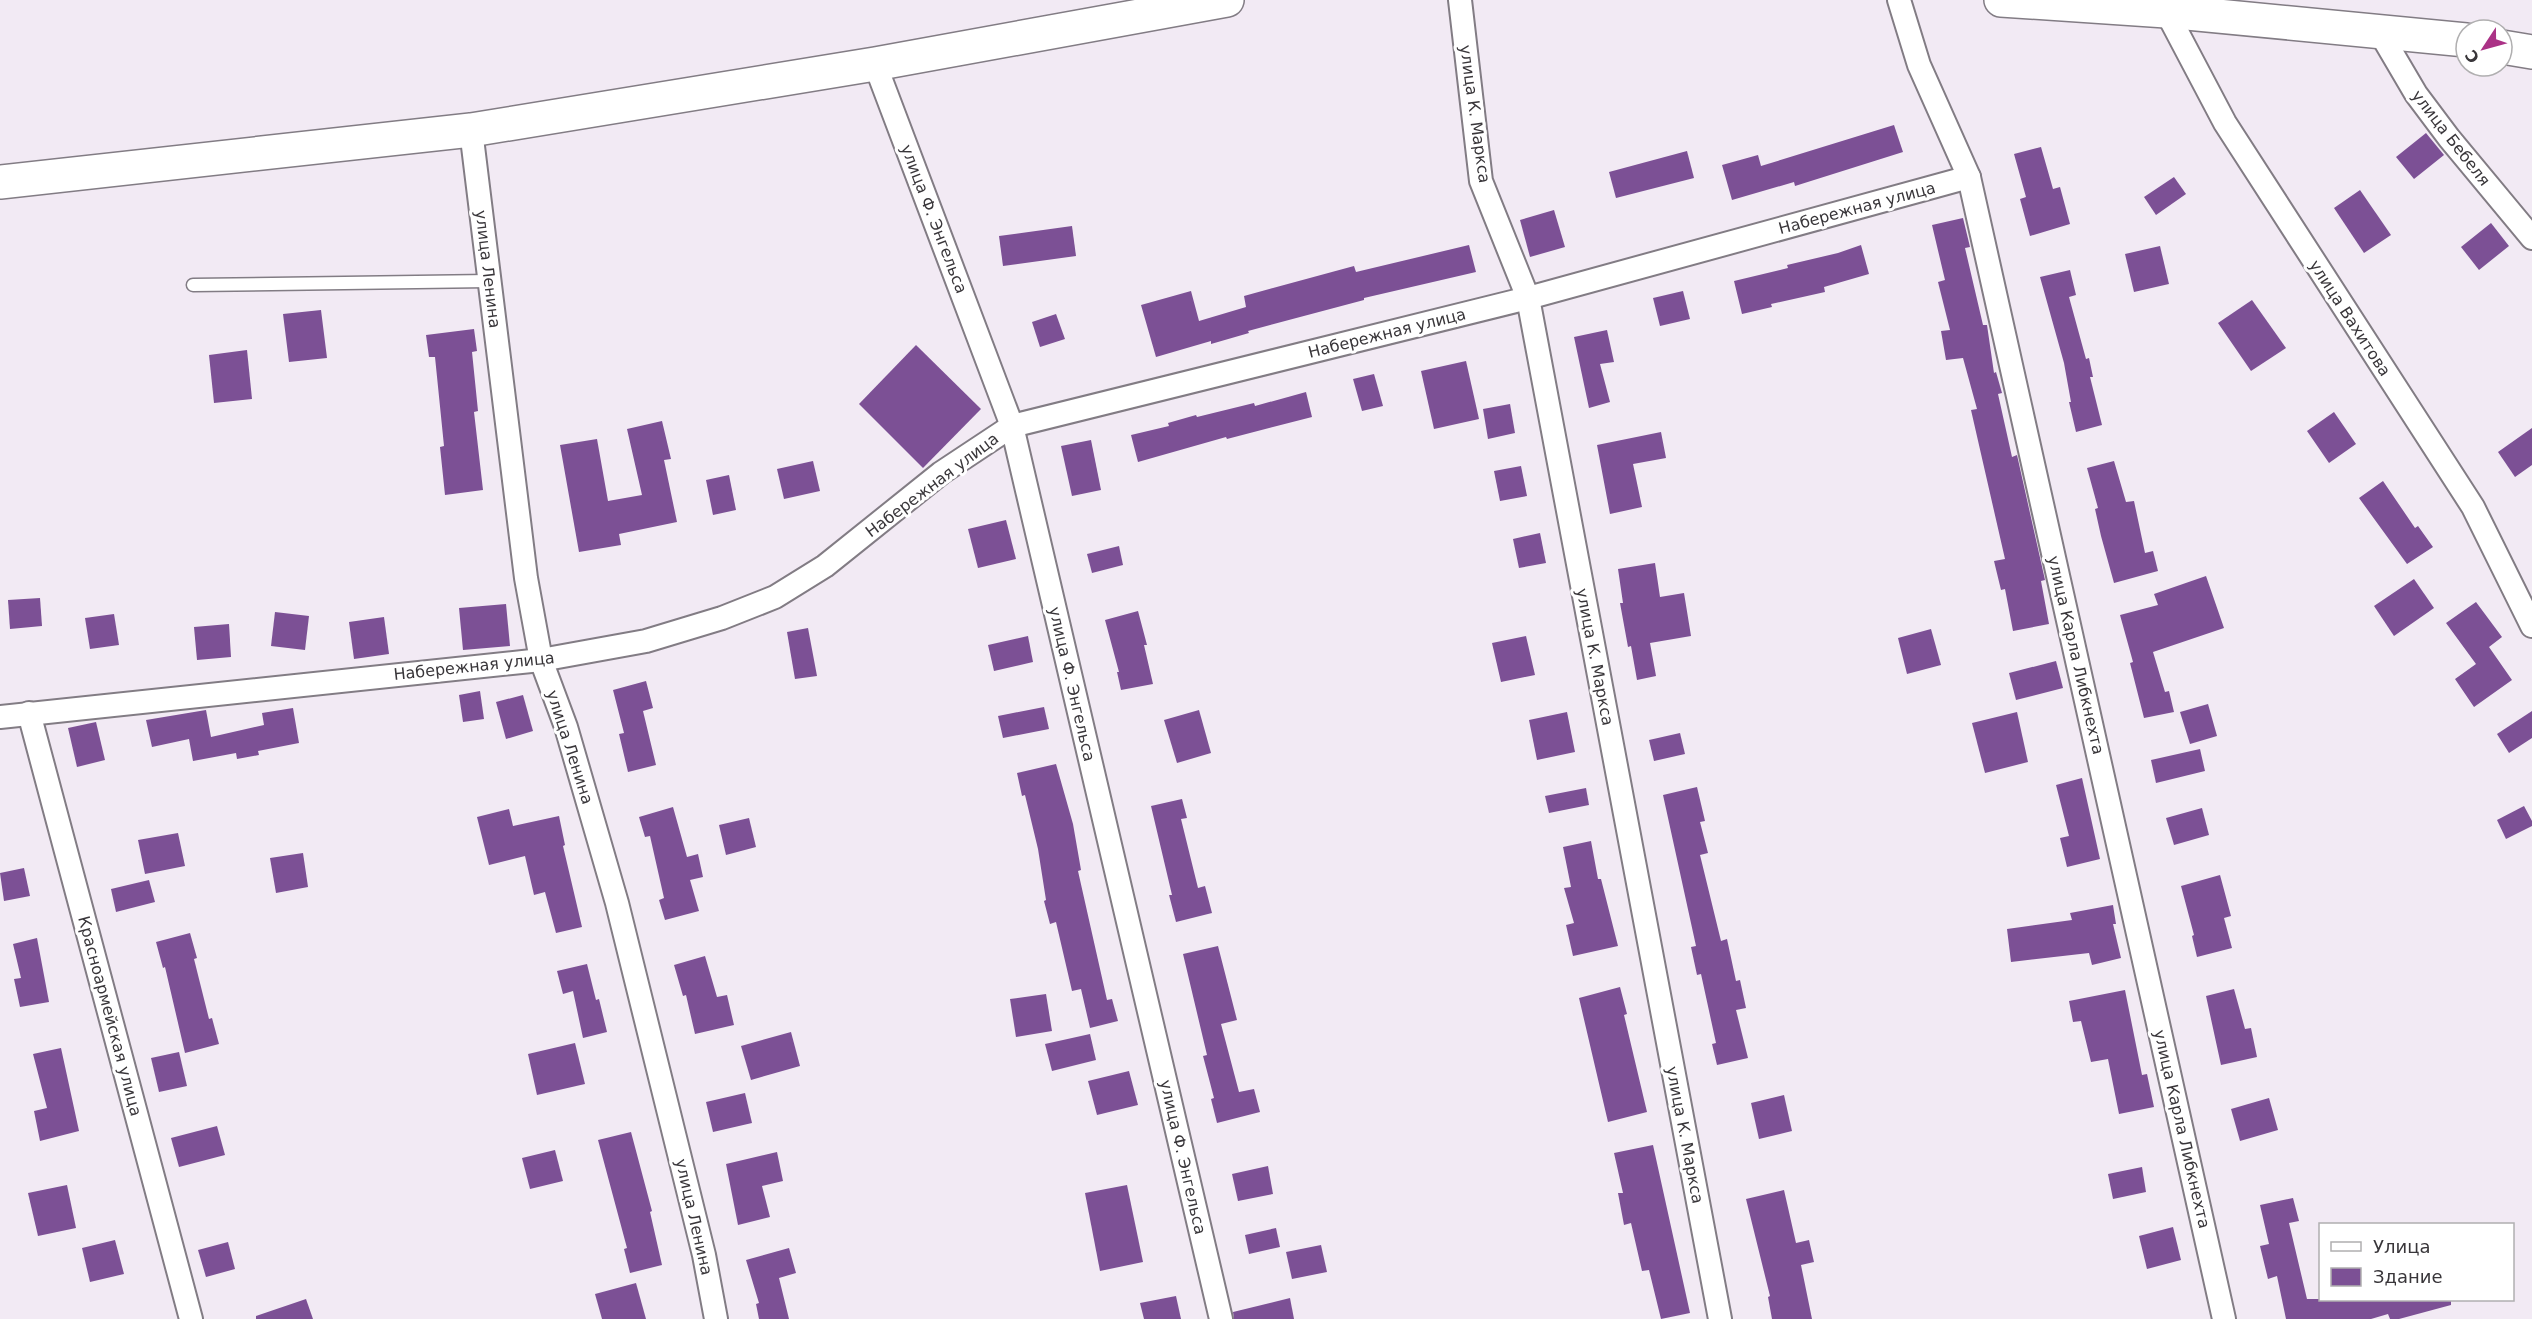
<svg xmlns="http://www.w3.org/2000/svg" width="2532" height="1319" viewBox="0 0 2532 1319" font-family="'DejaVu Sans',sans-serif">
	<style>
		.building { fill: #7c5095 }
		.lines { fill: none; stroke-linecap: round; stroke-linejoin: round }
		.service-casing { stroke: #827c84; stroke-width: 15 }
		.minor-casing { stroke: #827c84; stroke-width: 26 }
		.trunk-casing { stroke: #827c84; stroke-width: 36 }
		.service { stroke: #fff; stroke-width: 12 }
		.minor { stroke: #fff; stroke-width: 22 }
		.trunk { stroke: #fff; stroke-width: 33 }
		.labels { text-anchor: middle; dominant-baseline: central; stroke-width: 6; stroke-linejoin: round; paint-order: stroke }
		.street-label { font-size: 16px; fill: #39363a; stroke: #fff }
	</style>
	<rect width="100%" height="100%" fill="#f2eaf4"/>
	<g class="building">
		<polygon points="1894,125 1903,152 1795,186 1794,182 1732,200 1722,165 1758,155 1761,166"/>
		<polygon points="2426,133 2444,155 2414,179 2396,157"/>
		<polygon points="2041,147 2053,189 2060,187 2070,224 2030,236 2020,199 2026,197 2014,154"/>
		<polygon points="1687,151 1694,178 1616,198 1609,172"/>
		<polygon points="2174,177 2186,194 2156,215 2144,197"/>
		<polygon points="2360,190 2391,235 2364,253 2334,208"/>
		<polygon points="1554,210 1565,247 1530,257 1520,220"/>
		<polygon points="1963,218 1970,247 1965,248 1983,325 1987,325 1994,373 1996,372 2002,393 1998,394 2012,457 2017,455 2045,580 2041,581 2049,624 2013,631 2005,589 2001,590 1994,561 2005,559 1971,410 1977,409 1963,358 1946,360 1941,331 1950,330 1938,282 1945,280 1932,225"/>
		<polygon points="2491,223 2509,246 2479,270 2461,247"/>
		<polygon points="1072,226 1076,256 1003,266 999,236"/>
		<polygon points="1469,245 1476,272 1364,298 1364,300 1248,331 1249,333 1211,344 1211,341 1156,357 1141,305 1191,291 1199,321 1246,307 1244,296 1273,288 1354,266 1356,272"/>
		<polygon points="1861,245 1869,274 1824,287 1825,292 1771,304 1772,307 1742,314 1734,281 1788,268 1787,265 1838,253"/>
		<polygon points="2160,246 2169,284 2134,292 2125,254"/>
		<polygon points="2070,270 2076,295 2069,297 2086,359 2089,358 2093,377 2090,377 2102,425 2076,432 2069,402 2071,402 2064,363 2040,277"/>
		<polygon points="1683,291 1690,319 1660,326 1653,298"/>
		<polygon points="2252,300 2286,348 2251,371 2218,323"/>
		<polygon points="321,310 327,358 289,362 283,314"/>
		<polygon points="1056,314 1065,339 1040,347 1032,322"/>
		<polygon points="474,329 477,351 472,352 478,411 474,412 483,490 445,495 440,447 444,446 435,357 429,357 426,335"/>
		<polygon points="1607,330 1614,362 1600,364 1610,402 1589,408 1574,337"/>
		<polygon points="916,345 981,409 923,468 859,404"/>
		<polygon points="247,350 252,399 214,403 209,355"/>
		<polygon points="1466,361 1479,419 1434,429 1421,371"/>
		<polygon points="1374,374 1383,406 1362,411 1353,379"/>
		<polygon points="1306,392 1312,417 1227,439 1226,437 1138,462 1131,435 1169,426 1168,423 1196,415 1197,417 1254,403 1255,406"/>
		<polygon points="1510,404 1515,433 1488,439 1483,409"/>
		<polygon points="2334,412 2356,444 2329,463 2307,431"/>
		<polygon points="662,421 671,459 664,460 677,522 619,534 621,545 579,552 560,445 597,439 608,501 642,495 627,429"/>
		<polygon points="2532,428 2532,465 2515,477 2498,452"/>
		<polygon points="1661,432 1666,458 1633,464 1642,507 1610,514 1597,445"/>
		<polygon points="1091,440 1101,490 1072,496 1061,446"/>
		<polygon points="813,461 820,491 784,499 777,469"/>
		<polygon points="2114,461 2126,502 2134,501 2145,553 2153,551 2158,571 2114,583 2101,536 2095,509 2098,508 2087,468"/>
		<polygon points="1521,466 1527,496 1500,501 1494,471"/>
		<polygon points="729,475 736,510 713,515 706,480"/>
		<polygon points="2383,481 2415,528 2418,526 2433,547 2407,564 2359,498"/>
		<polygon points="1006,520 1016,559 978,568 968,529"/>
		<polygon points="1540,533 1546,563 1519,568 1513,539"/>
		<polygon points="1119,546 1123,565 1092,573 1087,554"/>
		<polygon points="1655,563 1660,597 1684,593 1691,636 1650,643 1656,676 1637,680 1631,646 1628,647 1620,603 1623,603 1618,569"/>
		<polygon points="2206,576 2224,628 2153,652 2165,692 2169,691 2174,712 2144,718 2130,663 2133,662 2120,615 2158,605 2154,594"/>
		<polygon points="2414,579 2434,608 2394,636 2374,606"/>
		<polygon points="40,598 42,626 10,629 8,600"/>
		<polygon points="2476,602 2502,637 2489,647 2512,680 2474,707 2455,679 2476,664 2446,623"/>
		<polygon points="506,604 510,646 463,650 459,608"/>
		<polygon points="1138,611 1147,645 1144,645 1153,684 1121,690 1117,672 1119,672 1105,620"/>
		<polygon points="275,612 309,616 305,650 271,646"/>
		<polygon points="114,614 119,645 90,649 85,618"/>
		<polygon points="384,617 389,654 354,659 349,622"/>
		<polygon points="229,624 231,657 197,660 194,627"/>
		<polygon points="808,628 817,676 795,679 787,632"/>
		<polygon points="1931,629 1941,665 1907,674 1898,638"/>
		<polygon points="1028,636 1033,662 994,671 988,645"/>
		<polygon points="1526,636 1535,675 1501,682 1492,643"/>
		<polygon points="2056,661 2063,688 2016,700 2009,673"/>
		<polygon points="646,681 653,708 643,711 656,765 628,772 619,734 624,733 613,690"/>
		<polygon points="480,691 484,719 463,722 459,695"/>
		<polygon points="523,695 533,731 506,739 496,702"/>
		<polygon points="2208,704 2217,736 2190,744 2180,712"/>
		<polygon points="1044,707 1049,729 1003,738 998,716"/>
		<polygon points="293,708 299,743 258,751 259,755 237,759 236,753 193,761 189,739 152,747 146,720 206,710 211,737 264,725 262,713"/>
		<polygon points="1199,710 1211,753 1177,763 1164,720"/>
		<polygon points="2532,711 2532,738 2509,753 2497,734"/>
		<polygon points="1567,712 1575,752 1537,760 1529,720"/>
		<polygon points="2017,712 2028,762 1985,773 1972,723"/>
		<polygon points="96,722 105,760 77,767 68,728"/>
		<polygon points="1680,733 1685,754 1654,761 1649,740"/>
		<polygon points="2200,749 2205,771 2156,783 2151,760"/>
		<polygon points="1056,764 1073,824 1081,870 1078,871 1107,1000 1112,999 1118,1021 1090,1028 1081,989 1072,991 1056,922 1050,924 1044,901 1046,900 1038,849 1025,795 1022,796 1017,773"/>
		<polygon points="2082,778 2100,859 2067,867 2060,838 2069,836 2056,785"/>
		<polygon points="1697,787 1705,821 1700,822 1708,853 1700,855 1721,941 1727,939 1736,981 1740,980 1746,1008 1736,1010 1748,1058 1717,1065 1712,1044 1716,1043 1701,974 1697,975 1691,947 1696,946 1663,795"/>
		<polygon points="1586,788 1589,805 1549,813 1545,796"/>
		<polygon points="1182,799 1187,818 1181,819 1198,888 1205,886 1212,913 1176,922 1169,895 1172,895 1151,806"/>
		<polygon points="2524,806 2532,821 2532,826 2506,839 2497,820"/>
		<polygon points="673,807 687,857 698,854 703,877 690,880 699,911 665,920 659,900 664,898 650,836 645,837 639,817"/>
		<polygon points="2202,808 2209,835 2174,845 2166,818"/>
		<polygon points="509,809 513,826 559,816 565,845 563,846 582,927 556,933 545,892 534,895 525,856 489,865 477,817"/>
		<polygon points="749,818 756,847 726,855 719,825"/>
		<polygon points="178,833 185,866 145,874 138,840"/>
		<polygon points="1591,841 1598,879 1601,879 1618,946 1573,956 1566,925 1574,923 1564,888 1571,887 1563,847"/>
		<polygon points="303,853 308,887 276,893 270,858"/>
		<polygon points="24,868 30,896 4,901 0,873"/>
		<polygon points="2220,875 2231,916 2224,918 2232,948 2197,957 2192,936 2194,935 2181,886"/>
		<polygon points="149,880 155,902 116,912 111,889"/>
		<polygon points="2113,905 2116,924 2113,924 2121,958 2092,965 2089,953 2011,962 2007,929 2072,920 2070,913"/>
		<polygon points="190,933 197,958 194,959 209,1019 212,1018 219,1044 185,1053 165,967 163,968 156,942"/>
		<polygon points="37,938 49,1002 20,1007 14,979 21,978 13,944"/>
		<polygon points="1218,946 1237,1020 1221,1024 1239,1092 1254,1089 1260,1112 1217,1123 1211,1099 1214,1098 1203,1056 1207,1055 1183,954"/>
		<polygon points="705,956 717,997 727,995 734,1025 695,1034 686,995 683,996 674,965"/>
		<polygon points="587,964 596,1000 599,999 607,1032 583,1038 573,991 563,994 557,971"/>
		<polygon points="1620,987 1627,1014 1624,1015 1647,1112 1608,1122 1579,998"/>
		<polygon points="2234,989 2245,1029 2251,1028 2257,1057 2221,1065 2206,996"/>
		<polygon points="2125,990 2142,1075 2147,1074 2154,1107 2119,1114 2108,1059 2091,1062 2081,1021 2073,1022 2069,1001"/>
		<polygon points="1046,994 1052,1031 1016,1037 1010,999"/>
		<polygon points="791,1032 800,1066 751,1080 741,1046"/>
		<polygon points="1090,1034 1096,1060 1052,1071 1045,1044"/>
		<polygon points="575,1043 585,1084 537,1095 528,1054"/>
		<polygon points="61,1048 79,1131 40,1141 34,1111 47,1108 33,1054"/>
		<polygon points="179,1052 187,1086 159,1092 151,1058"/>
		<polygon points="1129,1071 1138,1105 1097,1115 1088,1081"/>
		<polygon points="745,1093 752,1123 713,1132 706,1102"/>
		<polygon points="1784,1095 1792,1131 1759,1139 1751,1103"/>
		<polygon points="2269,1098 2278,1130 2240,1141 2231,1109"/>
		<polygon points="217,1126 225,1155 179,1167 171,1138"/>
		<polygon points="631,1132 652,1211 650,1212 662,1265 630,1273 624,1249 627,1248 598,1140"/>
		<polygon points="1653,1145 1690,1313 1661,1319 1649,1270 1642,1271 1631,1223 1624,1225 1618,1193 1623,1193 1614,1153"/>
		<polygon points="555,1150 563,1181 530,1189 522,1158"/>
		<polygon points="777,1152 783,1181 762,1186 770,1217 738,1225 726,1164"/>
		<polygon points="1268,1166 1273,1194 1238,1201 1232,1174"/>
		<polygon points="2142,1167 2146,1192 2113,1199 2108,1174"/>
		<polygon points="67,1185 76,1228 38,1236 28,1193"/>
		<polygon points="1127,1185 1143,1262 1100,1271 1085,1193"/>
		<polygon points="1784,1190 1796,1243 1809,1240 1814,1262 1801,1265 1812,1319 1772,1319 1768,1297 1770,1296 1746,1199"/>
		<polygon points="2293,1198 2299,1221 2289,1223 2307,1299 2451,1299 2451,1305 2399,1319 2390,1319 2388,1314 2371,1319 2286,1319 2277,1276 2268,1279 2260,1246 2269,1244 2260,1205"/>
		<polygon points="2173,1227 2181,1260 2147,1269 2139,1236"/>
		<polygon points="1276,1228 1280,1247 1249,1254 1245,1235"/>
		<polygon points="115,1240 124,1274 90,1282 82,1248"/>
		<polygon points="228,1242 235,1269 206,1277 198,1250"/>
		<polygon points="1321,1245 1327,1272 1292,1279 1286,1252"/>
		<polygon points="789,1248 796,1273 779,1278 789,1319 759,1319 756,1304 759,1303 746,1260"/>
		<polygon points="636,1283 646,1319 602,1319 595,1294"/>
		<polygon points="1176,1296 1181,1319 1144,1319 1140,1303"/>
		<polygon points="1290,1298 1294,1319 1234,1319 1233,1312"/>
		<polygon points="306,1299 313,1319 256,1319 256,1316"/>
	</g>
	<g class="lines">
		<g class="service-casing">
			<polyline id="service" points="193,285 489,281"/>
		</g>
		<g class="minor-casing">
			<g id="minor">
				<polyline points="1460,0 1481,181 1528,298 1720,1319"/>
				<polyline points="1899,0 1919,65 1969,177 2224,1319"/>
				<polyline points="2166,11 2225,123 2473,507 2532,626"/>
				<polyline points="2379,31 2416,94 2449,138 2532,238"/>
				<polyline points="875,64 1012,426 1221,1319"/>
				<polyline points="471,130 526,578 541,660 566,727 617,903 704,1255 716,1319"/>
				<polyline points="29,713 191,1319"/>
				<polyline points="0,717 541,660 646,641 722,618 775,597 825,566 941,473 1012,426 1528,298 1969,177"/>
			</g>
		</g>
		<g class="trunk-casing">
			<g id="trunk">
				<polyline points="2001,0 2166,11 2466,40"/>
				<polyline points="2502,47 2532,52"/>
				<polyline points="0,182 471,130 875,64 1227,0"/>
			</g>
		</g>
		<use href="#service" class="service"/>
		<use href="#minor" class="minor"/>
		<use href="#trunk" class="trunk"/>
	</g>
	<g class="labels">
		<g class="street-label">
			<text transform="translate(1475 114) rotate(82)">улица К. Маркса</text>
			<text transform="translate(2451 138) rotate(52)">улица Бебеля</text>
			<text transform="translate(1857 208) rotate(-15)">Набережная улица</text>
			<text transform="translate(934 219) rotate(69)">улица Ф. Энгельса</text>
			<text transform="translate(488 269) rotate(83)">улица Ленина</text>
			<text transform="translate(2350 318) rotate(57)">улица Вахитова</text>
			<text transform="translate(1387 333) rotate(-14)">Набережная улица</text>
			<text transform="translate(932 485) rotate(-37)">Набережная улица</text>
			<text transform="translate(2076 655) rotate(77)">улица Карла Либкнехта</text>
			<text transform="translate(1595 657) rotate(79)">улица К. Маркса</text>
			<text transform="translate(474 666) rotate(-6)">Набережная улица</text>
			<text transform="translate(1072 684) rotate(77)">улица Ф. Энгельса</text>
			<text transform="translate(570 747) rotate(72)">улица Ленина</text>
			<text transform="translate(110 1016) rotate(75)">Красноармейская улица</text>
			<text transform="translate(2182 1129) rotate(77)">улица Карла Либкнехта</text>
			<text transform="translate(1685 1135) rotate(79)">улица К. Маркса</text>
			<text transform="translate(1183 1157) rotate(77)">улица Ф. Энгельса</text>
			<text transform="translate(694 1217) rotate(77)">улица Ленина</text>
		</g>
	</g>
	<rect x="2319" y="1223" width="195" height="78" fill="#ffffff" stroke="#b0afb0" stroke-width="1.5"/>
	<rect x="2331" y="1242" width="30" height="9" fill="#ffffff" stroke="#b0afb0" stroke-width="1.5"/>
	<text x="2373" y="1253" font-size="18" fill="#39363a">Улица</text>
	<rect x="2331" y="1268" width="30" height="18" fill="#7c5095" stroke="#b0afb0" stroke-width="1.5"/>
	<text x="2373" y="1283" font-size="18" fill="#39363a">Здание</text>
	<g transform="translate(2484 48) rotate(234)"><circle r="28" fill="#ffffff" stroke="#b0afb0" stroke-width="1.5"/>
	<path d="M0-4.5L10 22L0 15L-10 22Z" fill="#ab3286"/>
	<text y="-9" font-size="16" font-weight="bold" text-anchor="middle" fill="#39363a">С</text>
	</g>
</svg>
